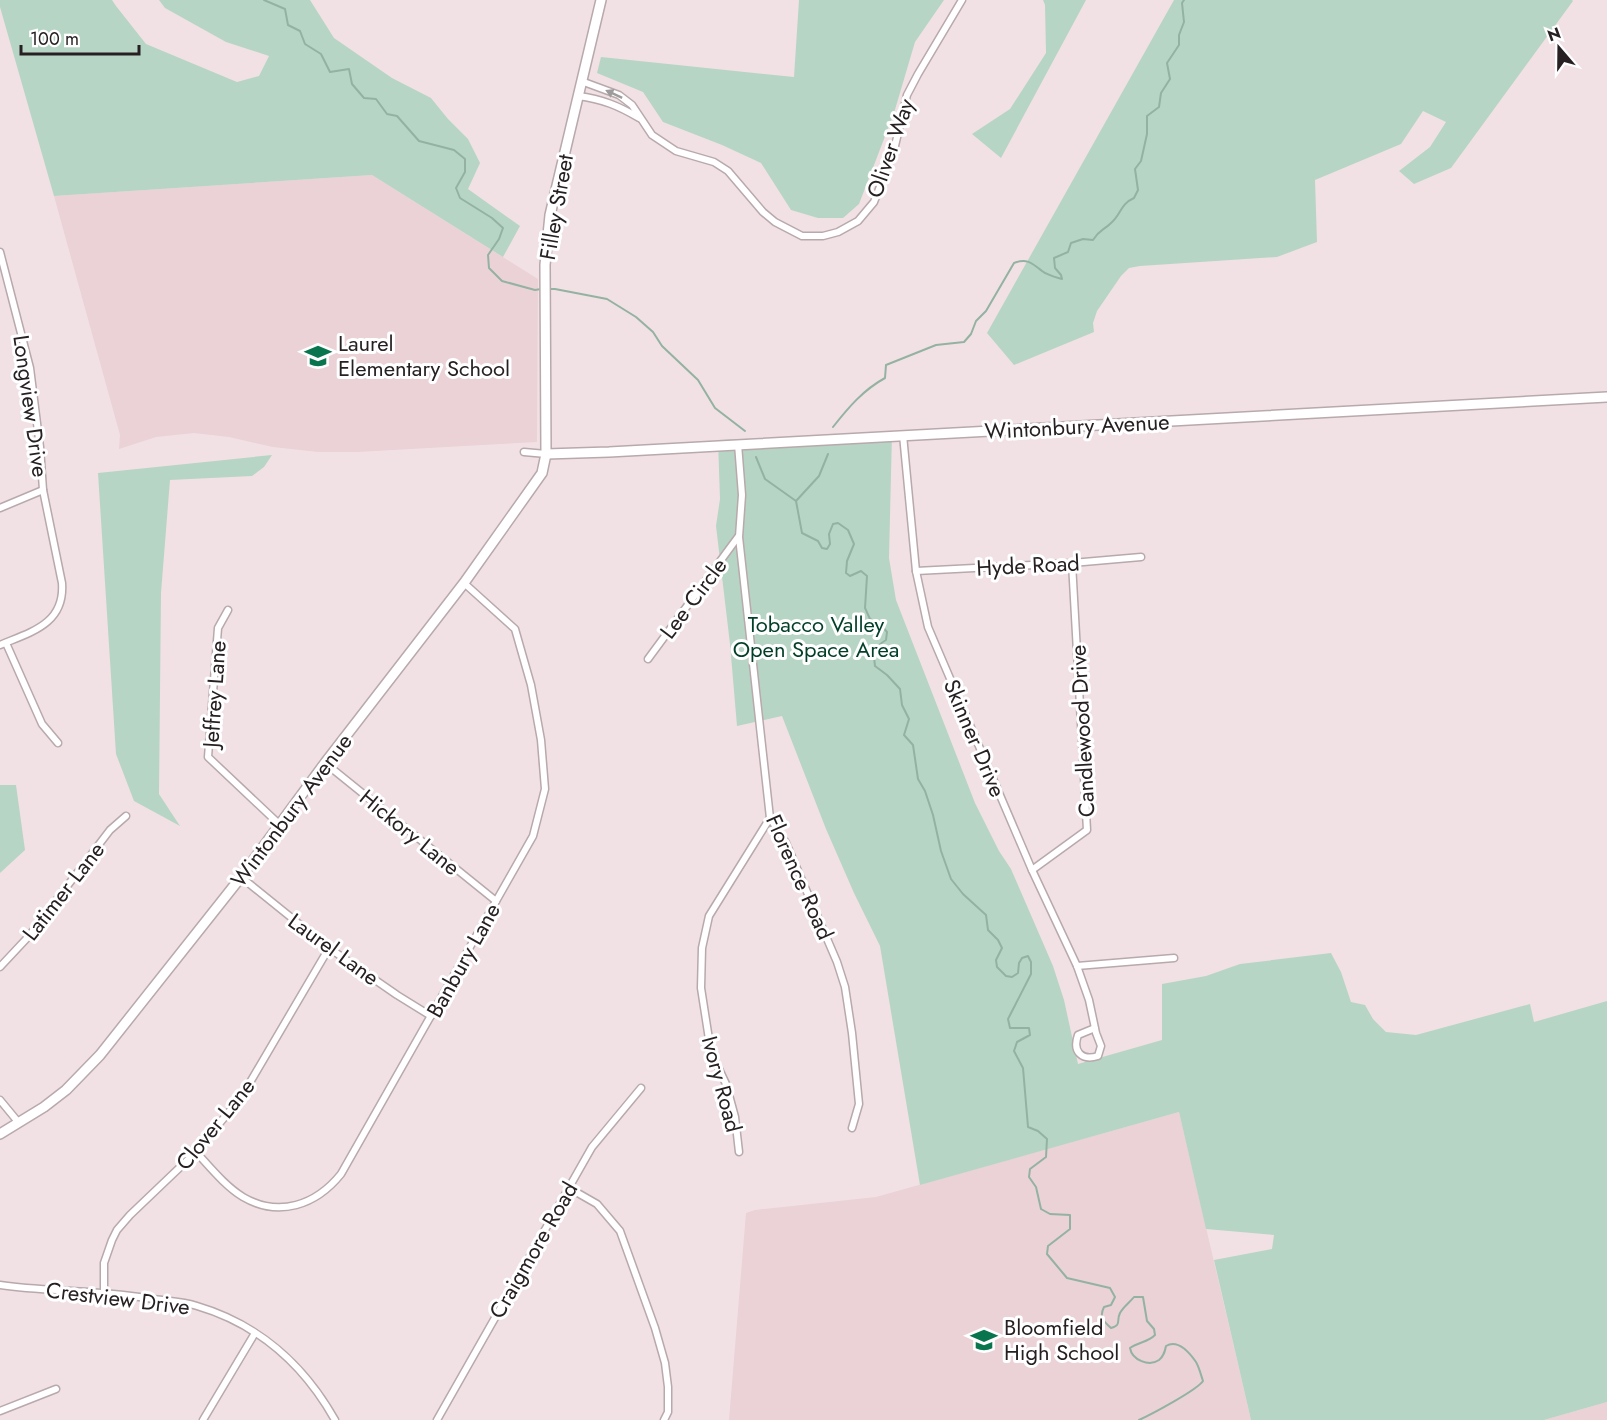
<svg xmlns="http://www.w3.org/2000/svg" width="1607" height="1420" viewBox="0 0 1607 1420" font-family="Jost,sans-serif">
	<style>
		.built { fill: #ead2d7 }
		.green { fill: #b7d5c5 }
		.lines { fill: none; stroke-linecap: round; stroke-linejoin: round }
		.stream { stroke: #94b2a2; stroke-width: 2 }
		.street-casing { stroke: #b8a9ac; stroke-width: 9 }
		.secondary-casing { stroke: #b8a9ac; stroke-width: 12 }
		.street { stroke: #fff; stroke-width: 6 }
		.secondary { stroke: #fff; stroke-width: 9 }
		.oneway { fill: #9d9b9c }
		.labels { text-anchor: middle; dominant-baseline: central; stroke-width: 6; stroke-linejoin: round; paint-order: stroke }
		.street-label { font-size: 22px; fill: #262022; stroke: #fff }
		.poi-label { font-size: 22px; fill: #262022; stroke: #fff; text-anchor: start }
		.park-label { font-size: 22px; fill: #023f28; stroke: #fff }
	</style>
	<rect width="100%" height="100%" fill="#f1e1e5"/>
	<g class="built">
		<polygon points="372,175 538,279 537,442 357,452 318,452 273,447 229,437 194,433 156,437 119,449 120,435 54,196"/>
		<polygon points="1179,1112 1251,1420 729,1420 746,1213 755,1210 876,1197"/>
		<polygon points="1607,1402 1607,1420 1544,1420"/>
	</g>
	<g class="green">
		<polygon points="0,0 112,0 116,6 146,44 237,82 259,76 269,56 226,42 165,8 159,0 310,0 334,38 392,78 431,98 448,119 468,139 480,163 468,189 520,226 503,257 372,175 54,196 0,7"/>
		<polygon points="799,0 944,0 915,42 894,113 859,204 843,218 818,218 791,210 761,163 722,145 663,122 643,92 597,73 601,57 794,77"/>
		<polygon points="1043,0 1086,0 1001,158 972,134 1010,109 1046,53 1045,5"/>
		<polygon points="1174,0 1572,0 1573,1 1451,168 1414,184 1399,171 1430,147 1446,122 1423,111 1401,144 1315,180 1317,242 1277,257 1140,266 1129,268 1121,276 1097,311 1093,323 1094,332 1014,365 987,333"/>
		<polygon points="892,433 889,558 896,600 975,803 999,851 1011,869 1053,966 1064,1000 1078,1064 1162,1040 1162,984 1206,976 1240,964 1331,953 1341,972 1351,1002 1365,1005 1373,1019 1386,1032 1416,1035 1530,1004 1534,1022 1607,1001 1607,1402 1544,1420 1251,1420 1214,1260 1272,1249 1274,1235 1206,1229 1179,1112 920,1185 880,946 854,893 826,829 782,716 737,726 730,644 716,526 720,499 718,440"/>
		<polygon points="272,455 264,467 252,476 170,480 161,593 159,794 180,826 134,801 116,754 98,473"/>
		<polygon points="0,785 16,785 25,850 0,873"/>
	</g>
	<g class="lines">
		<g class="stream">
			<polyline points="264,0 285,9 288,25 300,31 305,44 321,54 330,72 349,69 352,84 364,98 376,99 387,114 397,116 419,141 454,150 465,159 465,172 456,188 460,198 492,218 503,228 499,239 488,255 489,268 502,281 535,290 541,289"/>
			<polyline points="547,289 555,289 607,299 636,317 653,332 662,346 698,380 715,408 745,431"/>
			<path d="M833 427C848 408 863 390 885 378L886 365 936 345 964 342 971 334 976 321 986 311 1014 263C1027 258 1032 263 1042 271 1047 275 1055 277 1062 279L1061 275 1055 268 1054 258 1068 252 1071 243 1083 239 1093 240C1100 229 1103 231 1111 223 1121 215 1120 204 1134 198L1138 190 1135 169 1141 161 1147 134V116L1159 107 1161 93 1170 79 1167 63 1179 45V35L1184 22 1182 3 1184 0"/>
			<path d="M756 457 765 479 796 501 802 533 818 541 822 548 827 549 830 544 829 534 833 524 838 523 848 530 854 544 847 561 846 573 850 576 861 571 867 576 865 608 870 619 881 625 887 632 886 640C873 648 873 651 875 666L887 675 900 689 902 705 909 719 904 735 913 745 918 779 925 791 933 815 941 851 951 879 963 894 986 915 988 930 998 940 1002 948 996 960 997 967 1006 976 1012 977 1018 973 1019 963 1022 958 1028 956 1031 962V974L1008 1019 1010 1028H1029L1030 1035 1017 1042 1014 1051 1023 1068 1028 1127 1038 1131 1047 1139 1046 1157 1030 1169 1029 1177 1036 1187 1041 1209 1050 1214 1070 1215V1229L1048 1246 1047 1254 1067 1278 1110 1288 1115 1297 1111 1305 1104 1307C1099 1317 1103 1321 1111 1328 1122 1325 1116 1321 1120 1313 1123 1307 1130 1302 1134 1297H1143L1147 1321 1154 1329 1155 1335C1148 1342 1139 1342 1130 1348 1132 1360 1149 1367 1159 1360 1164 1356 1165 1351 1166 1346 1178 1339 1189 1352 1196 1362 1199 1367 1201 1375 1203 1381 1197 1390 1152 1414 1139 1420"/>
			<polyline points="796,501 819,476 828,454"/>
		</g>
		<g class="street-casing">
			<g id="street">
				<polyline points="581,81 619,95 632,105 652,135 676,151 714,162 728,171 763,212 775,222 802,236 823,236 838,232 858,221 874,202 894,150 907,95 918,74 962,0"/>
				<path d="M578 96C602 99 619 106 639 118"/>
				<path d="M0 252 30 368 40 447 43 490 62 583C65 624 31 632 0 645"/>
				<path d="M903 435 916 571 928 627 1032 870 1077 966 1089 1000 1096 1033 1101 1046 1098 1056C1082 1061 1072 1052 1078 1035L1095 1028"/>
				<polyline points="738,444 742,495 739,537 770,818 786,843 837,962 845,987 852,1033 859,1104 852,1128"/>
				<polyline points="524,452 546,454"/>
				<polyline points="0,508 43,490"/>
				<polyline points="916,571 1072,563 1141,557"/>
				<polyline points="228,610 218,628 208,757 279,824"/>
				<polyline points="6,643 42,724 58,743"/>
				<polyline points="648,659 738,537"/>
				<polyline points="325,763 496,901"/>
				<polyline points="1032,870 1087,830 1072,563"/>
				<polyline points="241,877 329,948 397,995 431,1016"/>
				<polyline points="1077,966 1174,958"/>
				<polyline points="0,967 29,936 110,830 126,816"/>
				<polyline points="0,1100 19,1123"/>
				<path d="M196 1152C210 1167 225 1186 243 1197 279 1218 316 1205 341 1174L533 836 545 789 541 740 531 685 515 629 464 583"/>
				<polyline points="739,1152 735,1117 726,1084 711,1052 701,988 702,948 709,916 770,818"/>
				<polyline points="569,1188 597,1204 620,1231 655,1328 665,1363 668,1387 668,1412 664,1420"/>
				<path d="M0 1285C33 1290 67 1290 101 1293 116 1294 132 1296 147 1298 163 1301 181 1301 197 1306 258 1324 304 1365 335 1420"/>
				<polyline points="104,1293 104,1263 112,1240 117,1230 130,1215 196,1152 242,1096 329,948"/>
				<polyline points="0,1411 56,1389"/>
				<polyline points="203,1420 255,1333"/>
				<polyline points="437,1420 592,1147 641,1088"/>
			</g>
		</g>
		<g class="secondary-casing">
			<g id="secondary">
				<polyline points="546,454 609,452 1607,397"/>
				<polyline points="0,1134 44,1107 66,1090 100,1055 241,877 325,763 464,583 542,473 546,454 545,265 550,215 601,0"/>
			</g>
		</g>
		<use href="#street" class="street"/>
		<use href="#secondary" class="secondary"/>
	</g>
	<defs><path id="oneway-solid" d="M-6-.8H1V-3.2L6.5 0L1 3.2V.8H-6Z" transform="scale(1.5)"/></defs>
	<use class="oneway" href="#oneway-solid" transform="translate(614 94) rotate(-155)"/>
	<defs>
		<g id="school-bare" transform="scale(2.07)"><path d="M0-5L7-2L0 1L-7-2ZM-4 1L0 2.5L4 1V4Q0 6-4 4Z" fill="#08754f" stroke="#fff" stroke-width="2.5" paint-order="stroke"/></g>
	</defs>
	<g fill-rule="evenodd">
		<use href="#school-bare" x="318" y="356"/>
		<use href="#school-bare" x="984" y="1340"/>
	</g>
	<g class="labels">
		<g class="street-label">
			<text transform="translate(890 148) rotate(-71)">Oliver Way</text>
			<text transform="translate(556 207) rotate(-80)">Filley Street</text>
			<text transform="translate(31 406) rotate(82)">Longview Drive</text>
			<text transform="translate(1077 426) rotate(-3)">Wintonbury Avenue</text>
			<text transform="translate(1028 565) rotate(-3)">Hyde Road</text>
			<text transform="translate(693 598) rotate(-53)">Lee Circle</text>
			<text transform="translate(214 694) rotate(-86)">Jeffrey Lane</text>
			<text transform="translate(1082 731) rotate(-93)">Candlewood Drive</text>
			<text transform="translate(975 738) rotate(67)">Skinner Drive</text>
			<text transform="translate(291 810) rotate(-53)">Wintonbury Avenue</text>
			<text transform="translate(410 832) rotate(39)">Hickory Lane</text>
			<text transform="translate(800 877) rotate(66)">Florence Road</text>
			<text transform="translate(63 891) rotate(-52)">Latimer Lane</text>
			<text transform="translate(334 949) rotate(36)">Laurel Lane</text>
			<text transform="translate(463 960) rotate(-61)">Banbury Lane</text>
			<text transform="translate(722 1084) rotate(75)">Ivory Road</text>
			<text transform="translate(215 1124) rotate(-51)">Clover Lane</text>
			<text transform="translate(533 1250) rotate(-60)">Craigmore Road</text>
			<text transform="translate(118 1298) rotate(7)">Crestview Drive</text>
		</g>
		<g class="poi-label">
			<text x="338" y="343">Laurel<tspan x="338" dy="25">Elementary School</tspan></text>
			<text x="1004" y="1327">Bloomfield<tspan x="1004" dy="25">High School</tspan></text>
		</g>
		<g class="park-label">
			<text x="816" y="624">Tobacco Valley<tspan x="816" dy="25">Open Space Area</tspan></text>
		</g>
	</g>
	<g transform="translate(1559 48) rotate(340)" stroke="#ffffff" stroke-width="4.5" paint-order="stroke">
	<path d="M0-4.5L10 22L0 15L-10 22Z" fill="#262022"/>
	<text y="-9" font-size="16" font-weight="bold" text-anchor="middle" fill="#262022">N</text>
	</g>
	<path d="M21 45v9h118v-9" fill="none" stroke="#262022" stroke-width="3"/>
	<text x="30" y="45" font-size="18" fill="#262022" stroke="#ffffff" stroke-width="4.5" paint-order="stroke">100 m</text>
</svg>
